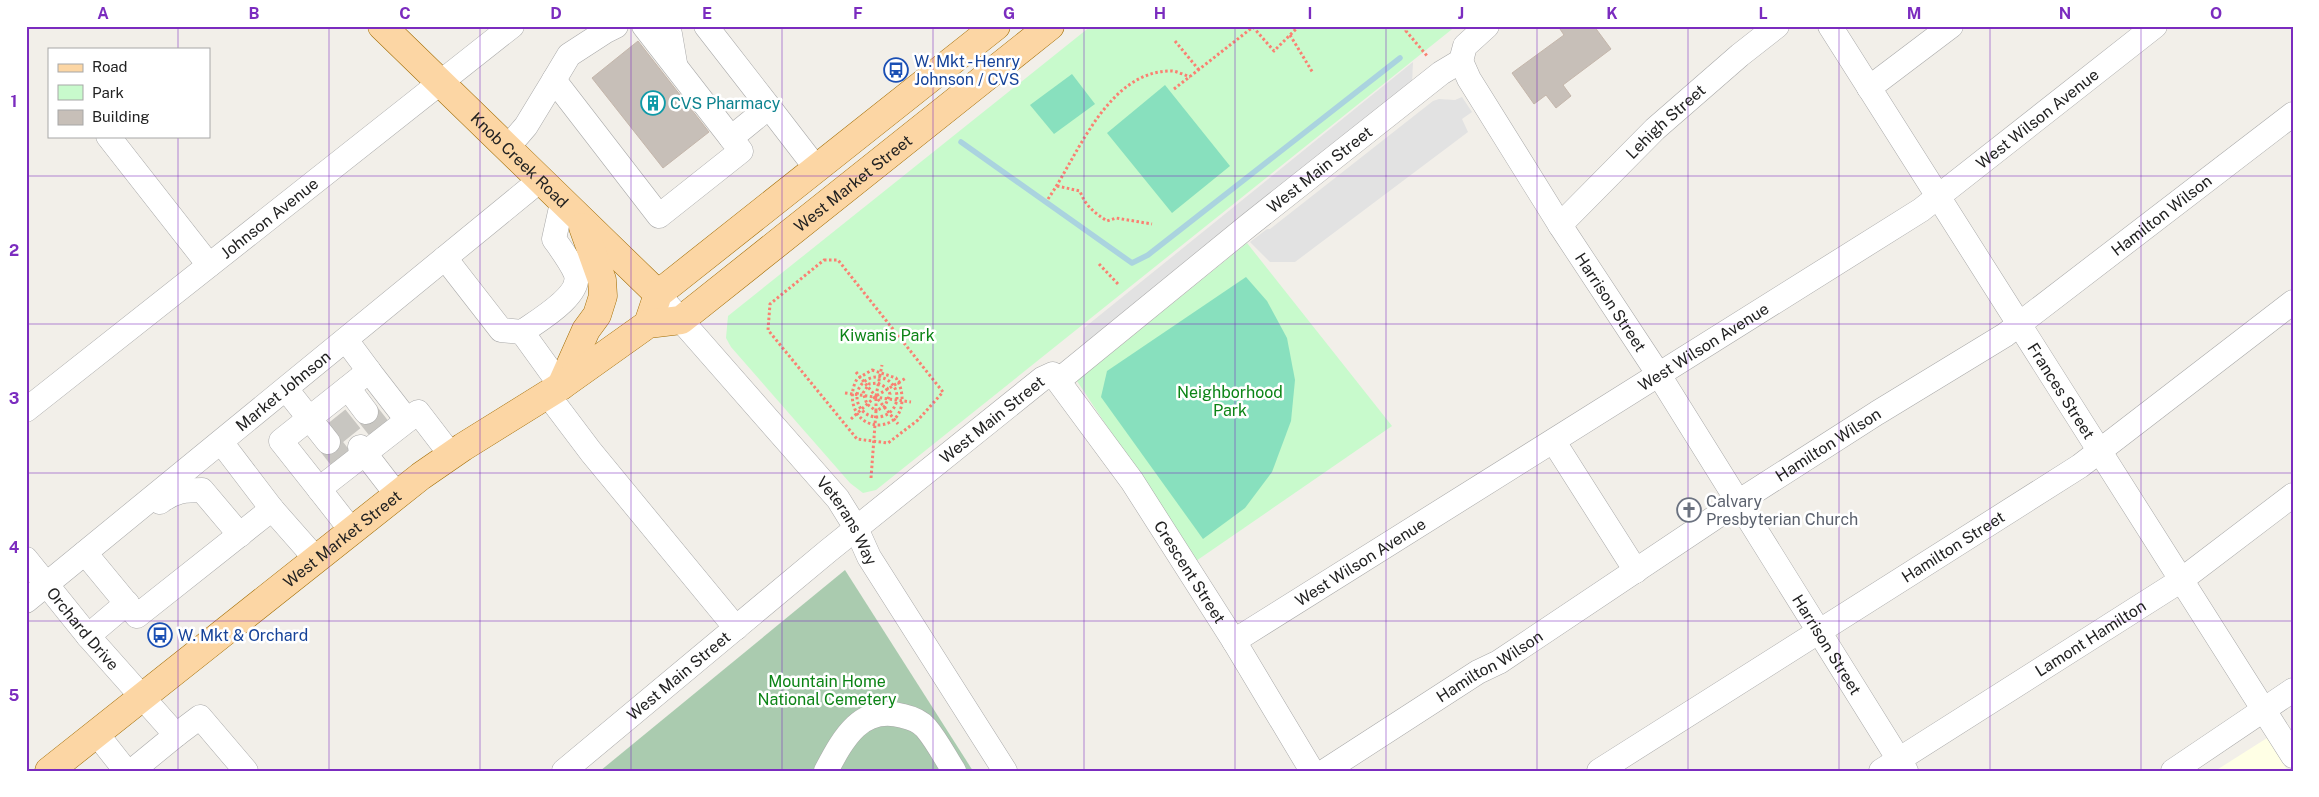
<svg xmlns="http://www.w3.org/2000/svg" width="2319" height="797" viewBox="0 0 2319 797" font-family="'Public Sans',sans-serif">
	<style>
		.education { fill: #ffffe5 }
		.cemetery { fill: #aacbaf }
		.park { fill: #c8facc }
		.pitch { fill: #88e0be }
		.parking { fill: #e2e2e2 }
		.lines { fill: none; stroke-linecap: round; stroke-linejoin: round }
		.stream { stroke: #aad3df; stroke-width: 5.5 }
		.building { fill: #c7bfb8; stroke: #c4b6ab }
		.minor-tunnel { stroke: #c8c6c1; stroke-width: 24; stroke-dasharray: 24 12; stroke-linecap: butt }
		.minor-casing { stroke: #a9a9a9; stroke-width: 25 }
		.major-casing { stroke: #a06b00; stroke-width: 29 }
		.path { stroke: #fa8072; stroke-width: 3; stroke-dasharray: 2.5 2.5; stroke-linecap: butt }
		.minor { stroke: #fff; stroke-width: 24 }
		.major { stroke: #fcd6a4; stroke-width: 28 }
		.grid { fill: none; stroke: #7b2cbf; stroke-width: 1; stroke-opacity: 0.55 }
		.labels { text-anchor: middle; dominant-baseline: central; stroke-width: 5; stroke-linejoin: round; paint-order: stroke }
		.transit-label { font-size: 16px; fill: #164399; stroke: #fff; text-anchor: start }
		.culture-label { font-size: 16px; fill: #0d838f; stroke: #fff; text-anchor: start }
		.street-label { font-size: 16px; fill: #222; stroke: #fff }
		.park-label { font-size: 16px; fill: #0c8416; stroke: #fff }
		.worship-label { font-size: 16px; fill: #5b616d; stroke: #fff; text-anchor: start }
		.neatline { fill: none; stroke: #7b2cbf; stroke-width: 2 }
		.grid-label { font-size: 16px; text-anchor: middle; font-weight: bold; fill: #7b2cbf }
	</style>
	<rect width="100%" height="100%" fill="#f2efe9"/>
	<polygon class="education" points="2267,738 2288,771 2215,771"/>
	<polygon class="cemetery" points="845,570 973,771 600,771"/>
	<g class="park">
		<polygon points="1091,26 1456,26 876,490 863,493 850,483 731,347 726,338 728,316"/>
		<polygon points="1247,243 1392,426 1196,561 1077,381"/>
	</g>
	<g class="pitch">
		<polygon points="1072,74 1095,104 1054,134 1030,105"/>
		<polygon points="1165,85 1230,166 1172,213 1107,133"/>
		<polygon points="1246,277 1267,301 1287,338 1295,380 1291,421 1272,472 1245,508 1203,539 1101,397 1107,371"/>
	</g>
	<g class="parking">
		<polygon points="1413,62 1412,84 1083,347 1084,328"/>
		<polygon points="1462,97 1472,112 1462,119 1468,132 1295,262 1270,262 1250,242 1267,229 1270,229 1433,101 1439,99 1455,100"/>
	</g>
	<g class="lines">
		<polyline class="stream" points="961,142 1132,263 1148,255 1400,58"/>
	</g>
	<g class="building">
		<polygon points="1558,26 1594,26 1611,49 1563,85 1571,96 1556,108 1546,95 1534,104 1512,73 1564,35"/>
		<polygon points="638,41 709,132 663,168 592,78"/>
	</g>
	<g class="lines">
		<g class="minor-tunnel">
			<polyline points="366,412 381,431"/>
			<polyline points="336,417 360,447"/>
			<polyline points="328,442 342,460"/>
		</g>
		<g class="minor-casing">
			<g id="minor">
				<polyline points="644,26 731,138"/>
				<polyline points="666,26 670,34 675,63"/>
				<polyline points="706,26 769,107"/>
				<path id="s1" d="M1830 26 2293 756"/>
				<path id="s2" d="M1461 61 1469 79 1560 225 1659 375 1906 771"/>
				<polyline points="554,80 569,55 606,31 616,26"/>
				<polyline points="1869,88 1951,26"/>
				<polyline points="108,136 209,265"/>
				<polyline points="508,147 526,126 554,80 659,216 741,151 731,138 769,107 816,168"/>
				<path id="s3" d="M1560 225 1655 129 1740 55 1777 26"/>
				<path d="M445 258 501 330 522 332C536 322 585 294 575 272 570 261 561 249 554 239L562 203"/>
				<path id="s4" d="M658 294 838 499 856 528 869 557 1005 771"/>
				<polyline points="522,332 561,386"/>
				<polyline points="346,340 369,371"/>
				<path id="s5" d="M1059 380 1249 225 1441 73 1461 61 1465 46 1487 26"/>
				<polyline points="348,388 366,412"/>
				<polyline points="286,389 328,442"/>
				<polyline points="548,395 591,452 736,628"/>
				<path id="s6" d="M26 410 512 26"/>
				<polyline points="221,442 272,509 316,559"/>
				<polyline points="1554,442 1636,571"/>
				<polyline points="360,447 397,495"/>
				<polyline points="319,489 281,441 369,371 407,420"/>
				<path d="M160 502C174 491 185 490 202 490L240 535"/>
				<polyline points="351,530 319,489 418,412 451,455"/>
				<polyline points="85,553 137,616 272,509"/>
				<path id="s7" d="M26 559 88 636 176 735 132 771"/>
				<path id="s8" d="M26 601 539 181"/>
				<polyline points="88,636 127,603"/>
				<path id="s9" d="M1234 641 1921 210 2155 26"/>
				<polyline points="96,733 126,771"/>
				<polyline points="176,735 200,717 246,771"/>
				<path id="s10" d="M564 771 828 551 1042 379 1053 374 1132 481 1234 641 1312 771"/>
				<path d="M826 771C843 739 861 704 903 716 912 718 920 721 926 728 937 741 945 757 954 771"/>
				<path id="s11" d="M1325 771 1478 672 1499 662 1738 502 1877 413 2005 335 2293 114"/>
				<path id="s12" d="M1599 771 2080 466 2293 302"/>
				<path id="s13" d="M1881 771 2180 581 2293 495"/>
				<polyline points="2173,771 2293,690"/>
			</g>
		</g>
		<g class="major-casing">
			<g id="major">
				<path id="s14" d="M382 26 658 294"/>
				<polyline points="648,324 658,294 996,26"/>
				<polyline points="561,386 586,330 597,315 603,296 602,280 583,227"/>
				<path id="s15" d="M49 771 421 476 463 447 561 386 648 324 681 320 1050 26"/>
			</g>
		</g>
		<g class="path">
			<polyline points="1408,26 1406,31 1428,57"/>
			<polyline points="1253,27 1274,51 1299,26"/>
			<polyline points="1290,35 1313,73"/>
			<polyline points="1175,41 1199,70"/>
			<polyline points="1174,89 1253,27"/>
			<path d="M1057 186 1080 191C1085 206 1095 213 1107 221L1116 218 1152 224"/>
			<path d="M1048 199C1078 156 1107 71 1171 71 1177 71 1184 75 1190 77"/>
			<polygon points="824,260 838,260 943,392 918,420 888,443 857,439 768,330 770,304"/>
			<polyline points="1099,264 1118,284"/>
			<path d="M872 370 896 378C907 395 904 424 879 425 855 425 846 398 857 379Z"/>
			<polyline points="856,372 898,424"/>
			<circle cx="877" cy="397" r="20"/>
			<polyline points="845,393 911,402"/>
			<polyline points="876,411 876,396 882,365"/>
			<polyline points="851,419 876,396 906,378"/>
			<polyline points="871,478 876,411 885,406 890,394 887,388 878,383 869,384 863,393 867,404 876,411"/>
		</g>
		<use href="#minor" class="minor"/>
		<use href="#major" class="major"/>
	</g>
	<path class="grid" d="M178 26V49M329 26V771M480 26V771M631 26V771M782 26V771M933 26V771M1084 26V771M1235 26V771M1386 26V771M1537 26V771M1688 26V771M1839 26V771M1990 26V771M2141 26V771M178 136V771M26 176H2293M26 324H2293M26 473H2293M26 621H2293"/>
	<defs>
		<g id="bus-ring" transform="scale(1.25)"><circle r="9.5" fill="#fff" stroke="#1a4fb4" stroke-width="1.5"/><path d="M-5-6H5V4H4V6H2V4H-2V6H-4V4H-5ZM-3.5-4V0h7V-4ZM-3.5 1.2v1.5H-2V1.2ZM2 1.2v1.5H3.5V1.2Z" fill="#1a4fb4"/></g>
		<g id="building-ring" transform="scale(1.25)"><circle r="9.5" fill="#fff" stroke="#0f9aa8" stroke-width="1.5"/><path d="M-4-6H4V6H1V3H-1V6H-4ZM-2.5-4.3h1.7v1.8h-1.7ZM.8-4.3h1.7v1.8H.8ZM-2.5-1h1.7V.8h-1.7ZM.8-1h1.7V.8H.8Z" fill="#0f9aa8"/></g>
		<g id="church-ring" transform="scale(1.25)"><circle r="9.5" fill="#fff" stroke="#6b7280" stroke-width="1.5"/><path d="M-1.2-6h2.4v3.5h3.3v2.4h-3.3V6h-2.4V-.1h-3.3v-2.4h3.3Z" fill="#6b7280"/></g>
	</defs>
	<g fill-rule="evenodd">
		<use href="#bus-ring" x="896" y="70"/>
		<use href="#building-ring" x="653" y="103"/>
		<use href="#church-ring" x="1689" y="510"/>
		<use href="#bus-ring" x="160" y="635"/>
	</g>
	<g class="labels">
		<g class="transit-label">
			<text x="914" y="61">W. Mkt - Henry<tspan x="914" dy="18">Johnson / CVS</tspan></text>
			<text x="178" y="635">W. Mkt &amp; Orchard</text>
		</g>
		<g class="culture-label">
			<text x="670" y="103">CVS Pharmacy</text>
		</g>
		<g class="street-label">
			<text stroke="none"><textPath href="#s9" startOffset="959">West Wilson Avenue</textPath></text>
			<text stroke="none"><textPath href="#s3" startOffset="148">Lehigh Street</textPath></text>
			<text stroke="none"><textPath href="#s14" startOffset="192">Knob Creek Road</textPath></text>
			<text stroke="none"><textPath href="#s5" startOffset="335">West Main Street</textPath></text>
			<text stroke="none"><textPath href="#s15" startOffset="1001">West Market Street</textPath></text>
			<text stroke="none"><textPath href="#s11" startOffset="1005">Hamilton Wilson</textPath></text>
			<text stroke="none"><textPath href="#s6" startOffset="310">Johnson Avenue</textPath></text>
			<text stroke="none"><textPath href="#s2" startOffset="284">Harrison Street</textPath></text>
			<text stroke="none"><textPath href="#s9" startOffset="554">West Wilson Avenue</textPath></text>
			<text stroke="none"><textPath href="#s8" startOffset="332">Market Johnson</textPath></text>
			<text stroke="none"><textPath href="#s1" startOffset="432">Frances Street</textPath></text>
			<text stroke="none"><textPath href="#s10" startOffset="554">West Main Street</textPath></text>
			<text stroke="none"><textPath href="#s11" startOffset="600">Hamilton Wilson</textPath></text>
			<text stroke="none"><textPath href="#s4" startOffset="296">Veterans Way</textPath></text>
			<text stroke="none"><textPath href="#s15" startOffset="374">West Market Street</textPath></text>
			<text stroke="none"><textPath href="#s12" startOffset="419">Hamilton Street</textPath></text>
			<text stroke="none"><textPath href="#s9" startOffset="149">West Wilson Avenue</textPath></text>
			<text stroke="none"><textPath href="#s10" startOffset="871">Crescent Street</textPath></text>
			<text stroke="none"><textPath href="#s7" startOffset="90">Orchard Drive</textPath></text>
			<text stroke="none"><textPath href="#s13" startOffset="248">Lamont Hamilton</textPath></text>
			<text stroke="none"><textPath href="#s2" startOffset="689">Harrison Street</textPath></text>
			<text stroke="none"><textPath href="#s11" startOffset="195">Hamilton Wilson</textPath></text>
			<text stroke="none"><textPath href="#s10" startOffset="149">West Main Street</textPath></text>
		</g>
		<g class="park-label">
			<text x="887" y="335">Kiwanis Park</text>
			<text x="1230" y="392">Neighborhood<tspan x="1230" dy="18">Park</tspan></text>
			<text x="827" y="681">Mountain Home<tspan x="827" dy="18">National Cemetery</tspan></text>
		</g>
		<g class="worship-label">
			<text x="1706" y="501">Calvary<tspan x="1706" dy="18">Presbyterian Church</tspan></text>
		</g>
	</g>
	<rect width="2319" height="797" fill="none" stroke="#ffffff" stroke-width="55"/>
	<rect x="48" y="48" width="162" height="90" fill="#ffffff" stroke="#a7a7a7"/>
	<rect x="58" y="64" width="25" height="8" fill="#fcd6a4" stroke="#a7a7a7"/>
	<text x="92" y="72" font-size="15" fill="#222222">Road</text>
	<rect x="58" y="85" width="25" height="15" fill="#c8facc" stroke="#a7a7a7"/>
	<text x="92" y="98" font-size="15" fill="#222222">Park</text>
	<rect x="58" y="110" width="25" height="15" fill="#c7bfb8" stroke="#a7a7a7"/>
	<text x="92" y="122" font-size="15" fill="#222222">Building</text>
	<rect x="28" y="28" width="2264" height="742" class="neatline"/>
	<g class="grid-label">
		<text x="103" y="19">A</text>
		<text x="254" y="19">B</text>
		<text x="405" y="19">C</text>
		<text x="556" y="19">D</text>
		<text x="707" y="19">E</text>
		<text x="858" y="19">F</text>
		<text x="1009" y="19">G</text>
		<text x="1160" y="19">H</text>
		<text x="1310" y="19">I</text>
		<text x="1461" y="19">J</text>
		<text x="1612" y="19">K</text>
		<text x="1763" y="19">L</text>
		<text x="1914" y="19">M</text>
		<text x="2065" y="19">N</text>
		<text x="2216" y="19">O</text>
		<text x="14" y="107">1</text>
		<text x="14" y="256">2</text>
		<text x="14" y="404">3</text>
		<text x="14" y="553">4</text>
		<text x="14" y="701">5</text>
	</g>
</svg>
